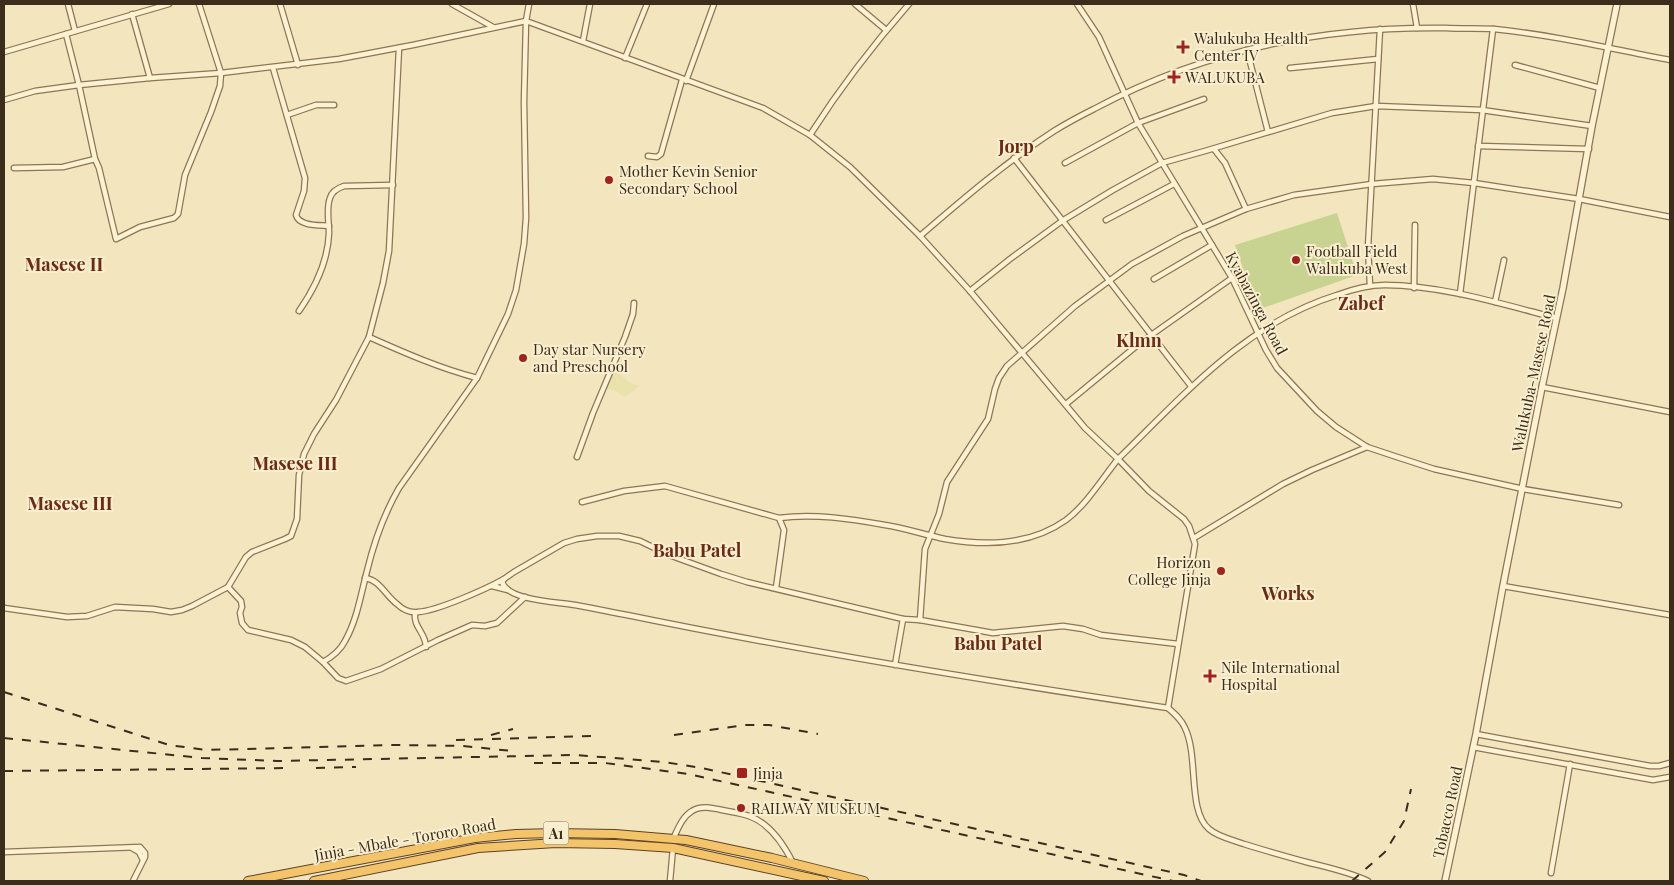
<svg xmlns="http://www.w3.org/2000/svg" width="1674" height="885" viewBox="0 0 1674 885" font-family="'Playfair Display',serif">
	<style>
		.farmland { fill: #e9e2ab }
		.green { fill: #c8d291 }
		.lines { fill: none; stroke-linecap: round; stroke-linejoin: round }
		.minor-casing { stroke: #8d7555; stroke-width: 7 }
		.tertiary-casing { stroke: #8d7555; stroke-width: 8 }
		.trunk-casing { stroke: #5a422a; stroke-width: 10 }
		.minor { stroke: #fdf2d2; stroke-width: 4.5 }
		.tertiary { stroke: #fdf2d2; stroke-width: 5.5 }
		.trunk { stroke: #f4c46a; stroke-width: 8 }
		.rail { stroke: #3b2c1b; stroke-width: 2; stroke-dasharray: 9 9; stroke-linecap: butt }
		.poi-dot { fill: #a3221e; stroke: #f9efcf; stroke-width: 2 }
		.labels { text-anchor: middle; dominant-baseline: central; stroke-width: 4; stroke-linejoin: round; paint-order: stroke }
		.shield { fill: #f9efcf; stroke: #746651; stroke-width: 1 }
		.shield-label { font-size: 14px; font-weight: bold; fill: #3b2c1b }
		.poi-label { font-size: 15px; fill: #3b2c1b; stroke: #f9efcf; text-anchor: start }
		.street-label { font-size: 15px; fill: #3b2c1b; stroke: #f9efcf }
		.quarter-label { font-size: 18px; font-weight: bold; fill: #6d2b15; stroke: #f9efcf }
	</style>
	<rect width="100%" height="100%" fill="#f3e5be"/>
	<polygon class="farmland" points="614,369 629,382 638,386 635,390 625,397 613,390 606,389"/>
	<polygon class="green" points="1337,213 1357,275 1257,310 1235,245"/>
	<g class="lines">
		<g class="minor-casing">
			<g id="minor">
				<polyline points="68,4 75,31"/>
				<polyline points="280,4 298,65"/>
				<polyline points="452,4 493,27"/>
				<polyline points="855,4 886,30"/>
				<polyline points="1077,4 1099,37 1138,123 1232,278 1266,350 1277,368 1317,411 1336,427 1367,447 1394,456 1434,469 1523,489 1619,505"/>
				<polyline points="1413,4 1417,28"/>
				<polyline points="132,14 150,78"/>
				<polyline points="66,34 79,85 95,159 99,168 116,239 140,227 174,218 178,214 185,175 211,112 220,86 221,73 199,4"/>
				<polyline points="583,41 590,4"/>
				<polyline points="1247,50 1268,132"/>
				<polyline points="4,52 169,4"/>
				<polyline points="625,58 647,4"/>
				<polyline points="1515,65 1600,88"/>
				<path d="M273 68 305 178 304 191 296 215C299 226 318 225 329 226"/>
				<polyline points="1290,68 1378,59"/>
				<polyline points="686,81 714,4"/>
				<path d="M4 100 35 91 79 85 150 78 221 73 339 59 413 45 526 21 763 108 810 135 850 167 920 236 970 291 1085 428 1118 459C1184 395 1246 323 1337 295 1353 289 1368 285 1385 285 1440 285 1502 304 1556 318"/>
				<polyline points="287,115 316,105 334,105"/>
				<path d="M810 135C840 88 873 45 909 4"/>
				<polyline points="1478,146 1589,149"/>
				<polyline points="1214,149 1225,163 1246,209"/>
				<polyline points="648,156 657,157 661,154 682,80"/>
				<polyline points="1014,158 1191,386"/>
				<polyline points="1065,163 1138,123 1204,99"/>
				<polyline points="14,168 63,167 95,159"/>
				<polyline points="1106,220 1174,184"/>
				<path d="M920 236C963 199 1006 162 1054 131 1067 123 1080 116 1094 109 1202 51 1323 26 1446 28 1462 29 1478 28 1494 29 1554 35 1612 49 1670 60"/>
				<polyline points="1154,279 1212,245"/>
				<polyline points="1370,286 1368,247 1380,29"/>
				<polyline points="1414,288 1415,225"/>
				<polyline points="970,291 1010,259 1062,221 1113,190 1162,163 1205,151 1332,113 1376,106 1482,110 1592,126"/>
				<polyline points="1460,294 1493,29"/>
				<polyline points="1495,302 1504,260"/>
				<path d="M299 311C315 288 328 262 329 233 329 222 326 208 330 198 332 191 338 188 344 186L393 185"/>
				<path d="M369 337C405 353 439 368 477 378"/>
				<polyline points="1542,387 1670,412"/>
				<polyline points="1066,404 1140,343 1232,278"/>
				<polyline points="577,457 593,413 625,337 633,314 634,303"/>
				<polyline points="582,502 624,491 665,486 779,518 784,530 776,588"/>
				<path d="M779 518C813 513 851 519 885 525 905 528 925 535 945 539 985 546 1031 545 1066 520 1086 505 1102 479 1118 459L1149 491 1184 519 1189 526 1195 544 1168 708"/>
				<polyline points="1194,538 1283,484 1312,470 1367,447"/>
				<path d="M365 578C380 580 385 595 397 604 402 609 410 613 418 612 437 611 486 589 504 579"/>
				<polyline points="492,586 508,590"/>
				<polyline points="1503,586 1670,615"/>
				<polyline points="228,587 241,601 242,607 240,613 242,623 248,630 291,640 305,647 323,662 338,678 346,681 381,669 438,640 472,625 485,626 497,623 525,597"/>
				<polyline points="4,608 67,617 87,616 115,607 153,609 171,612 182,610 192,606 228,587 246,557 252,552 285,539 291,536 297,519 299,475 304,454 314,434 336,400 369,337 383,283 389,251 399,48"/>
				<path d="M415 613C413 627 426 633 426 647"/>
				<polyline points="903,619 920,620 993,633 1063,626 1083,629 1101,635 1178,644"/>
				<polyline points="920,620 925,549 939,514 947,482 988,419 995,389 999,378 1007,366 1075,306 1132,264 1183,236 1246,209 1294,195 1372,184 1433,179 1474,183 1579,199 1670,217"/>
				<path d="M323 662C332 657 340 651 345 641 357 620 361 594 367 571 374 542 384 514 399 488L477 378 508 314 516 290 524 244 526 218 524 102 526 21 529 4"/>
				<path d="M895 665 903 619 747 582 721 574 669 555 640 541 619 536H597L577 539 564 543 514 572 504 579 502 582C508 601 559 602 575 605 593 608 610 612 627 615 807 652 987 681 1168 708 1175 714 1182 720 1185 728 1199 757 1187 810 1209 829 1218 837 1233 840 1244 844 1266 851 1288 857 1310 863 1330 868 1349 872 1368 881"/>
				<polyline points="1476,734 1650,766 1659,766 1670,763"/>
				<polyline points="1473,747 1653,780 1670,777"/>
				<path d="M673 839C678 829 682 817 692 811 701 805 713 808 722 810 731 812 740 813 749 816 769 823 784 845 793 863"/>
				<polyline points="132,848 139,852 143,860"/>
				<polyline points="4,852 140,847 145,853 145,857 133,881"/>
				<polyline points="1551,873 1570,764"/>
				<polyline points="670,881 673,848"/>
			</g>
		</g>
		<g class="tertiary-casing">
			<polyline id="tertiary" points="1445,881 1476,734 1503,586 1542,387 1563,288 1592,126 1617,4"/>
		</g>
		<g class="trunk-casing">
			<g id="trunk">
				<polyline points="248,881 475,838 516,834 555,833 615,834 686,840 772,858 864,881"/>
				<polyline points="314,881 478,848 556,843 615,844 673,848 824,881"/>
			</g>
		</g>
		<use href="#minor" class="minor"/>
		<use href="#tertiary" class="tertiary"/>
		<use href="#trunk" class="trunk"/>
		<g class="rail">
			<polyline points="4,692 169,745 206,750 394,745 463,746 512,751"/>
			<polyline points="491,735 513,729"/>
			<polyline points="674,735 745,725 769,725 818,734"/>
			<polyline points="4,738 202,758 277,761 576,755 664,762 702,768 1184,875 1201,881"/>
			<polyline points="456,740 591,736"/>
			<polyline points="534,763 605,763 688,774 1173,881"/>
			<polyline points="316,768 356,767"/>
			<polyline points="4,771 289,768"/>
			<polyline points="1352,881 1385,852 1404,821 1411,789"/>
		</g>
	</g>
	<g class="poi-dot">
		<path d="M1180.5 39.5h5v5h5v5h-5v5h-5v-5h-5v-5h5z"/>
		<path d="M1171.5 69.5h5v5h5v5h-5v5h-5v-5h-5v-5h5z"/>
		<circle cx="609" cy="180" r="5"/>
		<circle cx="1296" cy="260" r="5"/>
		<circle cx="523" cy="358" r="5"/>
		<circle cx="1221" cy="571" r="5"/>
		<path d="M1207.5 668.5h5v5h5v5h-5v5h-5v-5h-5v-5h5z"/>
		<rect x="736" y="767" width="12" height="12" rx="2.5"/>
		<circle cx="741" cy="808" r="5"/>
	</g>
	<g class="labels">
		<rect class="shield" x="543.5" y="821.5" width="25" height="23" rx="4"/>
		<g class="shield-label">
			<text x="556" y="833">A1</text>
		</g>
		<g class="poi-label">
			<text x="1194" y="38">Walukuba Health<tspan x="1194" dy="17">Center IV</tspan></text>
			<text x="1185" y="77">WALUKUBA</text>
			<text x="619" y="171">Mother Kevin Senior<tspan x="619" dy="17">Secondary School</tspan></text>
			<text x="1306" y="251">Football Field<tspan x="1306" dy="17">Walukuba West</tspan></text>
			<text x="533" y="349">Day star Nursery<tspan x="533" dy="17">and Preschool</tspan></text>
			<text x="1211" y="562" text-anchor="end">Horizon<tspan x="1211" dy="17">College Jinja</tspan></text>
			<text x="1221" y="667">Nile International<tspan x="1221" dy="17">Hospital</tspan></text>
			<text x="753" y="773">Jinja</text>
			<text x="751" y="808">RAILWAY MUSEUM</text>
		</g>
		<g class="street-label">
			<text transform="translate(1257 303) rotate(62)">Kyabazinga Road</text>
			<text transform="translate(1533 373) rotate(-78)">Walukuba-Masese Road</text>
			<text transform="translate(1447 812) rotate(-78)">Tobacco Road</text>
			<text transform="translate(405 839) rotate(-10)">Jinja - Mbale - Tororo Road</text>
		</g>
		<g class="quarter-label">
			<text x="1016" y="146">Jorp</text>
			<text x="64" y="264">Masese II</text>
			<text x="1361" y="303">Zabef</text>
			<text x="1139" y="340">Klmn</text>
			<text x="295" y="463">Masese III</text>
			<text x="70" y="503">Masese III</text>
			<text x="697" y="550">Babu Patel</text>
			<text x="1288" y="593">Works</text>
			<text x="998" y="643">Babu Patel</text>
		</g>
	</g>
	<rect width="1674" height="885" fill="none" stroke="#3b2c1b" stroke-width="10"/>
</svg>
